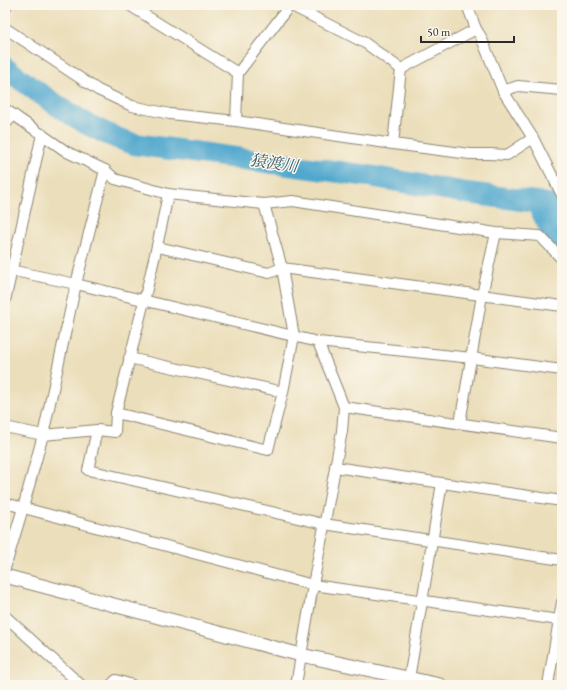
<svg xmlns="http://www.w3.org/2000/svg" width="567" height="690" viewBox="0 0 567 690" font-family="'EB Garamond','Noto Serif JP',serif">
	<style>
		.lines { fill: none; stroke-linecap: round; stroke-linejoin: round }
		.river { stroke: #51a8ce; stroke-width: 22 }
		.minor-casing { stroke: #8b8472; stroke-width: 12 }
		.tertiary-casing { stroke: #8b8472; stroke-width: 15 }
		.minor { stroke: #fff; stroke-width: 10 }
		.tertiary { stroke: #fff; stroke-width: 13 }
		.labels { text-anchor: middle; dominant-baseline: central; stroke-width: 3; stroke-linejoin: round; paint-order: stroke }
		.water-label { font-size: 16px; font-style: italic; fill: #3a5d6c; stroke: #fbf7ec }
	</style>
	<rect width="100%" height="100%" fill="#fbf7ec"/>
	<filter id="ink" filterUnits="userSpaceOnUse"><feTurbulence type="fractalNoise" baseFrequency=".025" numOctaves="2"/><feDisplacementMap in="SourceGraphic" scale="8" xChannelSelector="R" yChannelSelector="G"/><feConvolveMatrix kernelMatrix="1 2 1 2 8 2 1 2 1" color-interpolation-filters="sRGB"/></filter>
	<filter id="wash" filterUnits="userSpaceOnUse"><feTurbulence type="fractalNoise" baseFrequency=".012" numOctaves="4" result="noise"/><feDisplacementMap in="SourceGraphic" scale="16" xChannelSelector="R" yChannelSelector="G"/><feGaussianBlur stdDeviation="0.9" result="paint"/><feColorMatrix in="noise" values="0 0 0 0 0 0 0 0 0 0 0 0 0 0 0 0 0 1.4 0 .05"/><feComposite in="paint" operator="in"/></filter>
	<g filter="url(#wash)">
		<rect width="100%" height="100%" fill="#ebdeba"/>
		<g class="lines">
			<g class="river">
				<path d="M5 68C45 97 86 130 134 144L369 176 467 193 537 202 562 207"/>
				<polyline points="537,202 551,230 562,243"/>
			</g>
		</g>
	</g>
	<g filter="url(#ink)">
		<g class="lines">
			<g class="minor-casing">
				<g id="minor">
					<polyline points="129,5 238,73"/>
					<polyline points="290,5 365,43 401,69"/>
					<polyline points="467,5 476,29 481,37 503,91 533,138 562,195"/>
					<polyline points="5,7 7,5"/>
					<polyline points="5,28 98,90 132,106 170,114 236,121 393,144 470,154 490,154 507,155 533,138"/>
					<polyline points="401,69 476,29"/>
					<polyline points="503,91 518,86 562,90"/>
					<polyline points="5,109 67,152 105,170 115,179 168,194 264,204 293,201 496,233 540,236 562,259"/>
					<polyline points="236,121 238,73 290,5"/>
					<polyline points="5,124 14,115"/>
					<polyline points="393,144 401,69"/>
					<polyline points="158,247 269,273 282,268 562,306"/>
					<polyline points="5,269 76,284 318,342 472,358 562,370"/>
					<polyline points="5,301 42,134"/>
					<polyline points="129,358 283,392"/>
					<polyline points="344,407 562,438"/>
					<polyline points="116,413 268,450 283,392 294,336 282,268 264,204"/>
					<polyline points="460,423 482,295 496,233"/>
					<path d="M5 427 43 435 97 430 115 432 116 413C134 340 154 267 168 194"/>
					<polyline points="97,430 88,470 324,524 562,560"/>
					<polyline points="335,467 562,501"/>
					<polyline points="5,503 313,585 559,620"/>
					<polyline points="5,568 23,508 43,435 76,284 105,170"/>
					<polyline points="5,616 81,685"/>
					<polyline points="409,679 442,483"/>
					<polyline points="111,685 116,680 132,685"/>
					<polyline points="296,685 313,585 342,431 344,407 318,342"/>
					<polyline points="548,685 562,602"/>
				</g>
			</g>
			<g class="tertiary-casing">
				<polyline id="tertiary" points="5,576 301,655 440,685"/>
			</g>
			<use href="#minor" class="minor"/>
			<use href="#tertiary" class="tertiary"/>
		</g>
	</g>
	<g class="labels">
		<g class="water-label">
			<text transform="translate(274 163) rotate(8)">猿渡川</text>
		</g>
	</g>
	<rect width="567" height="690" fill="none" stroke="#fbf7ec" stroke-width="20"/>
	<path d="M421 36v6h93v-6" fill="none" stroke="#2b2b2b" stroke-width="2"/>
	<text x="427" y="36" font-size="12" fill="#2b2b2b" stroke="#fbf7ec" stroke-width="3" paint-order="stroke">50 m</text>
</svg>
